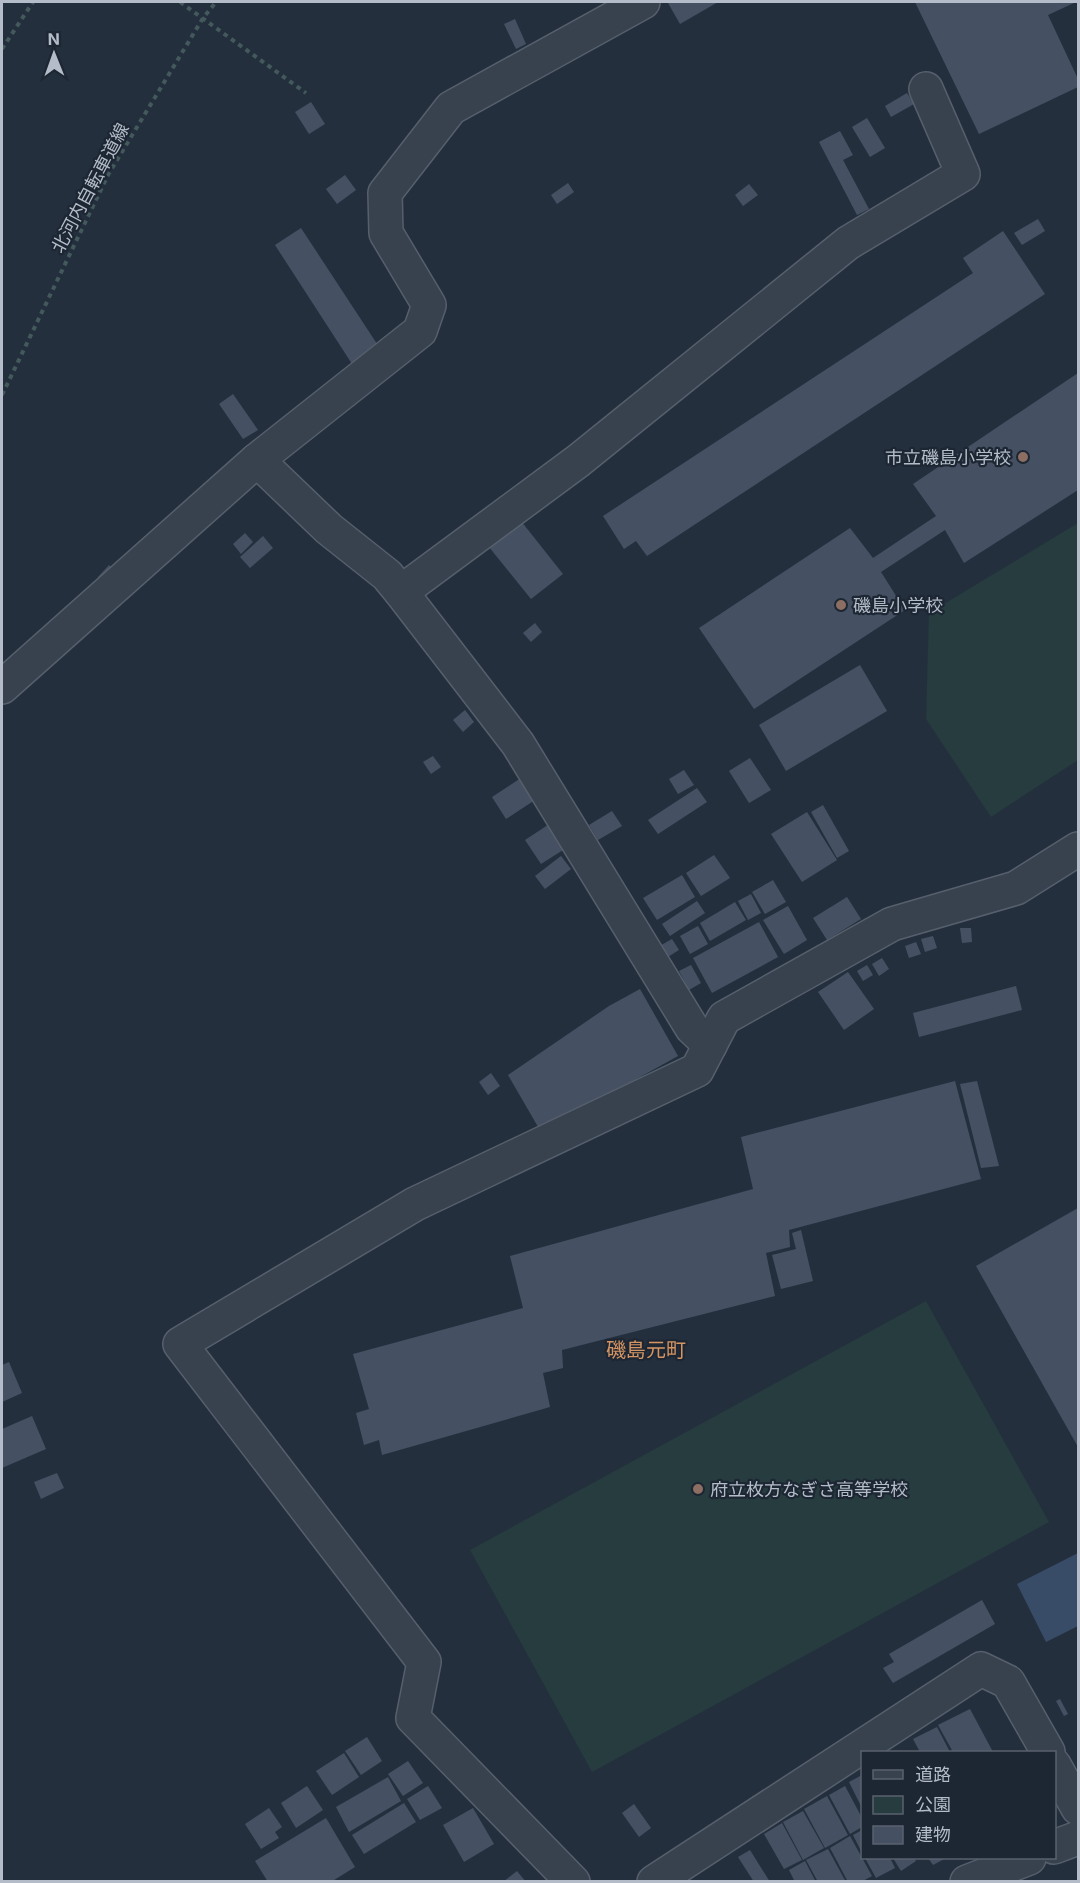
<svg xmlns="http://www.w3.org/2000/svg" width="1080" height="1883" viewBox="0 0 1080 1883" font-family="Inter,'Noto Sans JP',sans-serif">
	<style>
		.green { fill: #263c3f }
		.water { fill: #394c67 }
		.building { fill: #455162 }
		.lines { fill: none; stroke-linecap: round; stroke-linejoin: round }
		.minor-casing { stroke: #565f6c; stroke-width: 36 }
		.path { stroke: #44595c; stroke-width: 4; stroke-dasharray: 4.5 4.5; stroke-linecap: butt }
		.minor { stroke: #38414e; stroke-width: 33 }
		.education-dot { fill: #8d6e63; stroke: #1d2633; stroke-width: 2 }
		.labels { text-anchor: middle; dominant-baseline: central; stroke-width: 4.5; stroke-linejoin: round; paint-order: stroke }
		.street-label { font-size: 18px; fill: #b4bcc9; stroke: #1d2633 }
		.poi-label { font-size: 18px; fill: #b4bcc9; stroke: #1d2633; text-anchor: start }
		.neighbourhood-label { font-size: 20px; fill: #d59563; stroke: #1d2633 }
	</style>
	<rect width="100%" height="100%" fill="#242f3e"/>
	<g class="green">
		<polygon points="1078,523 1078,760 991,817 926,719 929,613"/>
		<polygon points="926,1301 1049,1522 592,1772 470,1550"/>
	</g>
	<polygon class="water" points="1078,1553 1078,1626 1046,1642 1017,1584"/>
	<g class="building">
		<polygon points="671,2 718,2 680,24 668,3"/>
		<polygon points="915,2 1076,2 1048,15 1078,79 1078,87 979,134"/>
		<polygon points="515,19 526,44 516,49 504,24"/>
		<polygon points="907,93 914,104 891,117 885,106"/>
		<polygon points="311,102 325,124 309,134 295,112"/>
		<polygon points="867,118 885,148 870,157 852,127"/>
		<polygon points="840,131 853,155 843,160 869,209 857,215 819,142"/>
		<polygon points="345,175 356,190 337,204 326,189"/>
		<polygon points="568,183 574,192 557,204 551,195"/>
		<polygon points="749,184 758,195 743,206 735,195"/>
		<polygon points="1038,219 1045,231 1022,245 1014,233"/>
		<polygon points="301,228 381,350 354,367 275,245"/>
		<polygon points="1003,231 1045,294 647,556 636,541 624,549 603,516 973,273 963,258"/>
		<polygon points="1078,373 1078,490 964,563 945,530 881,572 905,610 754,709 699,628 850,528 873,558 936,516 913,484"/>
		<polygon points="233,394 258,430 243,439 219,404"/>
		<polygon points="521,521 563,574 531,599 489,547"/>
		<polygon points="245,533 253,542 241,554 233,544"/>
		<polygon points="263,536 273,548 250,568 240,557"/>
		<polygon points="109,565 120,575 109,586 98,577"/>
		<polygon points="535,623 542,632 531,642 523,633"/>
		<polygon points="860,665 887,711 786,771 759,725"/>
		<polygon points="465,710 474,722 463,732 453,720"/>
		<polygon points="433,756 441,767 431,774 423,762"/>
		<polygon points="750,758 771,790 749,803 729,771"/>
		<polygon points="684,770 694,785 678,794 669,779"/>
		<polygon points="524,776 538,798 506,819 492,797"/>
		<polygon points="697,788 707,802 658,834 648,820"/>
		<polygon points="823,805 849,851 837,858 811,812"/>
		<polygon points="612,811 622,826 598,840 589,825"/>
		<polygon points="807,812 837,860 802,882 771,834"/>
		<polygon points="557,819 574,843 541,864 525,840"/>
		<polygon points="714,855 730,878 701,896 686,873"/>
		<polygon points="561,856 571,869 545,889 535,876"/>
		<polygon points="682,875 695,897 657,920 643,898"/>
		<polygon points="773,880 786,902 765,914 752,892"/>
		<polygon points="751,894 761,913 748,920 738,901"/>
		<polygon points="847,897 861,919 827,940 813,918"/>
		<polygon points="697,901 705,913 670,936 662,924"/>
		<polygon points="735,902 746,920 710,941 700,923"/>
		<polygon points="788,906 807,940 784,954 763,920"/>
		<polygon points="759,922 778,957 712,993 693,958"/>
		<polygon points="698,926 708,944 690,954 680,936"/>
		<polygon points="960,928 971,928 972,942 962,943"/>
		<polygon points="933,936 937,948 925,952 921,939"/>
		<polygon points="672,939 679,950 663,960 656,948"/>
		<polygon points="916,942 921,954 909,958 905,946"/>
		<polygon points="882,958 889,969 879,976 872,964"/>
		<polygon points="691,965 701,983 689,990 679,971"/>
		<polygon points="867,965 873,975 863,981 857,971"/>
		<polygon points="848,972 874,1009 844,1030 818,992"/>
		<polygon points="1016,986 1022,1010 919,1037 913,1013"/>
		<polygon points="640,989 678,1056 541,1132 508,1075 609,1006"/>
		<polygon points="491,1073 500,1086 488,1095 479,1082"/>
		<polygon points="955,1081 981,1179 789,1230 790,1247 766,1253 775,1296 562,1350 563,1368 543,1373 550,1407 382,1455 379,1440 364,1445 356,1413 369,1409 353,1354 523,1308 510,1256 753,1189 741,1137"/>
		<polygon points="977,1081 999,1166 981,1168 960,1084"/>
		<polygon points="1078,1208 1078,1447 976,1266"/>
		<polygon points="801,1230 813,1281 781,1289 772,1255 796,1249 792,1233"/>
		<polygon points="9,1362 22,1393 2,1402 2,1365"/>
		<polygon points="32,1416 46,1449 2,1468 2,1429"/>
		<polygon points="57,1473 64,1488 41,1499 34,1482"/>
		<polygon points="982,1600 995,1624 893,1683 883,1668 894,1662 889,1654"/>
		<polygon points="1060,1699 1068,1714 1064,1716 1056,1701"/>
		<polygon points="970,1709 993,1752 953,1752 938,1725"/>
		<polygon points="937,1727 950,1752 920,1752 913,1739"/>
		<polygon points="367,1737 382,1761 361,1775 345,1751"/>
		<polygon points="344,1753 359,1777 332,1795 316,1771"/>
		<polygon points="408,1761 423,1783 403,1796 388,1774"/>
		<polygon points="862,1775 862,1808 849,1782"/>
		<polygon points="388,1777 401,1801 349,1832 336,1807"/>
		<polygon points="307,1786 323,1810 296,1828 281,1803"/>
		<polygon points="428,1786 442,1808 420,1820 407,1799"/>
		<polygon points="845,1786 862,1818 862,1827 850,1834 829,1795"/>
		<polygon points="827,1796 848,1835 825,1848 804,1809"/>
		<polygon points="404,1803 416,1822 364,1854 352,1835"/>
		<polygon points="634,1804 651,1828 639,1837 622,1813"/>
		<polygon points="269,1808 282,1827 275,1832 279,1838 261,1849 245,1824"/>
		<polygon points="473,1808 494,1844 464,1862 443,1825"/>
		<polygon points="803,1811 824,1848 803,1860 783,1822"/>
		<polygon points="326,1818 355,1867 331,1882 268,1882 255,1861"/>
		<polygon points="782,1823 802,1860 784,1869 764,1834"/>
		<polygon points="862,1830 862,1853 853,1835"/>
		<polygon points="850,1836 872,1876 861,1882 848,1882 830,1848"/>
		<polygon points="828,1849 846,1882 818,1882 806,1860"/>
		<polygon points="750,1850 770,1882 754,1882 738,1857"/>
		<polygon points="865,1858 890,1858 895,1868 876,1878"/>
		<polygon points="893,1858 914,1858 916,1861 901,1871"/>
		<polygon points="928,1858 946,1858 933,1865"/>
		<polygon points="805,1861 816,1882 795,1882 789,1870"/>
		<polygon points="517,1871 526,1882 503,1882"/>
	</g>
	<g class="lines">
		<g class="minor-casing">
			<g id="minor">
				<polyline points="257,460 329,529 387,575 401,592 518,744 692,1028 710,1045"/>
				<polyline points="401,592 578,461 848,243 963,174 926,89"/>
				<polyline points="2,687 257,460 420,331 429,305 386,233 385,193 451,108 643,2"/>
				<polyline points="1054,1765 1078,1808"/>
				<polyline points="1054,1847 1078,1838"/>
				<polyline points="573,1882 413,1718 424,1662 180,1344 415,1204 697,1070 724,1018 892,924 1016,888 1078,849"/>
				<polyline points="654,1882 981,1669 1008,1682 1048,1752"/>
				<polyline points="967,1882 1029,1858"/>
			</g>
		</g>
		<g class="path">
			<polyline points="180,2 306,93"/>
			<polyline points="2,49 33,2"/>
			<polyline points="2,395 108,175 203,18 216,2"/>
		</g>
		<use href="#minor" class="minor"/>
	</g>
	<g class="education-dot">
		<circle cx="1023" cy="457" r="6"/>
		<circle cx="841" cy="605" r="6"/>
		<circle cx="698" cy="1489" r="6"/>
	</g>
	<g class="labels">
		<g class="street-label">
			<text transform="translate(90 188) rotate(-62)">北河内自転車道線</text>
		</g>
		<g class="poi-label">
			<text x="1011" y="457" text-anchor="end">市立磯島小学校</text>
			<text x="853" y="605">磯島小学校</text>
			<text x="710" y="1489">府立枚方なぎさ高等学校</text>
		</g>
		<g class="neighbourhood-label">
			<text x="646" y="1350">磯島元町</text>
		</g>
	</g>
	<rect width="1080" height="1883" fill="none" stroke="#b4bcc9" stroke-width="6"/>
	<rect x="861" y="1751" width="195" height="108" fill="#1d2633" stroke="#59626f" stroke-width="1.5"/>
	<rect x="873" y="1770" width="30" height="9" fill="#38414e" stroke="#59626f" stroke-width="1.5"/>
	<text x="915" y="1781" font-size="18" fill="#b4bcc9">道路</text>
	<rect x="873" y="1796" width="30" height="18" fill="#263c3f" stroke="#59626f" stroke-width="1.5"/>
	<text x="915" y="1811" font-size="18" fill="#b4bcc9">公園</text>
	<rect x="873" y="1826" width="30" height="18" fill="#455162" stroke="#59626f" stroke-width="1.5"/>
	<text x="915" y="1841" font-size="18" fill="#b4bcc9">建物</text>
	<g transform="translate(54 54) rotate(359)" stroke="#1d2633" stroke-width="4.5" paint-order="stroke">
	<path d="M0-4.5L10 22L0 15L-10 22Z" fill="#b4bcc9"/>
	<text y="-9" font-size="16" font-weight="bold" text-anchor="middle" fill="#b4bcc9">N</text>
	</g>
</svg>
